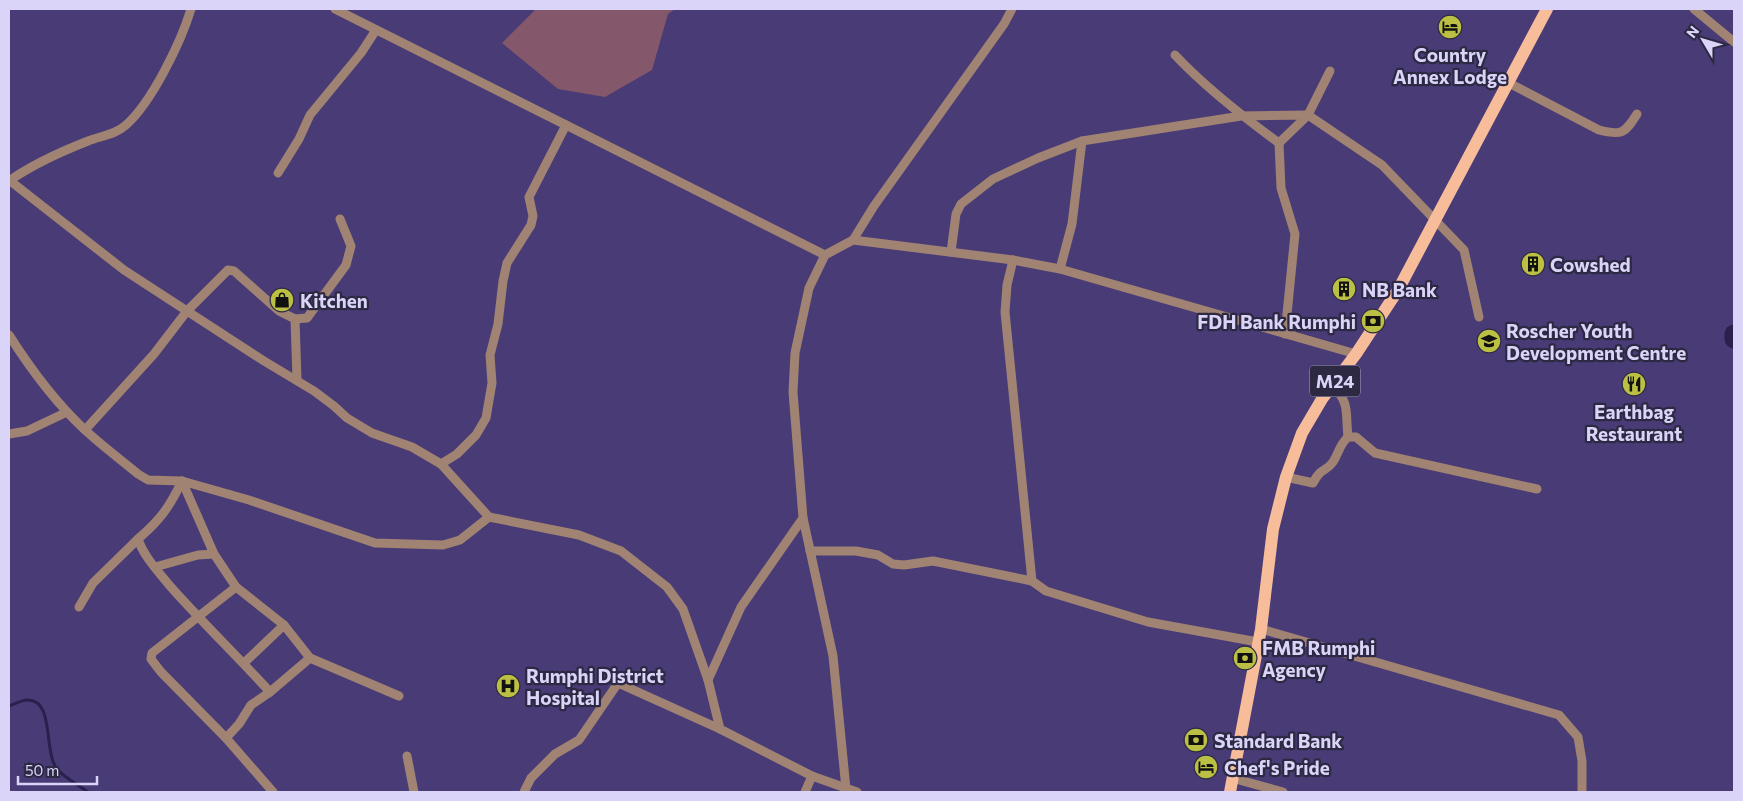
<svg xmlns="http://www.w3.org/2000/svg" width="1743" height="801" viewBox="0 0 1743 801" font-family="Commissioner,sans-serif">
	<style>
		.grass { fill: #84576b }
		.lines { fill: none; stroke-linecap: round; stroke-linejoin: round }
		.stream { stroke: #2b1f4e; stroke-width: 3 }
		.river { stroke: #2b1f4e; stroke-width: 19 }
		.minor { stroke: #a08372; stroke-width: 9 }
		.major { stroke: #f7bc9a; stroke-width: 12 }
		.labels { text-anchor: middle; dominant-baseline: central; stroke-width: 4.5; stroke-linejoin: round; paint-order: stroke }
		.shield { fill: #2d2943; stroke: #a6a1c2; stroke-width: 1 }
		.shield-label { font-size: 18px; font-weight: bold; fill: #dad5f8 }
		.poi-label { font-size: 19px; font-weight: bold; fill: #dad5f8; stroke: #2d2943; text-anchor: start }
	</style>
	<rect width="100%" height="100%" fill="#483b76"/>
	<polygon class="grass" points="536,9 675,9 668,14 652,70 605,97 558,89 502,43"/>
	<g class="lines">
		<path class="stream" d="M9 706C14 704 22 700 27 700 55 699 43 751 57 769 65 778 78 785 88 792"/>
		<polyline class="river" points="1734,334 1734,339"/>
		<g class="minor">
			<polyline points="335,9 825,255"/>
			<polyline points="1694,9 1734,42"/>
			<path d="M1175 55C1206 88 1242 116 1279 143L1281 188 1295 234 1285 334"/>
			<path d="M1509 83 1599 130C1622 136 1625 133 1637 114"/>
			<polyline points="1279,143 1308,115 1330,71"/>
			<polyline points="278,173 299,139 310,115 361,53 376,30"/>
			<polyline points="9,180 124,270 264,361 314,391 334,406 347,418 372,433 412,447 441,464 489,517"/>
			<path d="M9 181C33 164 60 152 88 141 100 136 115 135 126 125 152 102 181 42 191 9"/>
			<polyline points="853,240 1013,260 1060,269 1356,354"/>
			<polyline points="951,252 956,214 961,204 993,179 1038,158 1082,141 1241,116 1308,115 1382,165 1464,250 1479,317"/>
			<polyline points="1013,260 1007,285 1005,312 1032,581 1046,591 1148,622 1258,642"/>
			<polyline points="1060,269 1072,224 1082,141"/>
			<polyline points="295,319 297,380"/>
			<path d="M9 335C30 368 55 402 84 429 101 445 120 459 138 474L148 480 182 481 249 500 375 543 443 545 460 540 489 517 579 535 621 551 667 587 683 609 708 680 720 729 812 776 857 792"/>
			<path d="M1332 384C1351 405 1345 412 1348 437"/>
			<polyline points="85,430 154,354 187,311 228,270 234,271 279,311 295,319 307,318 346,265 351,246 340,219"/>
			<polyline points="9,434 27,431 67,412"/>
			<polyline points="441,464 457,454 476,435 486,418 492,383 490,355 498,324 503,281 507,263 531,225 533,216 529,197 566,125"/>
			<path d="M1286 477 1313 483C1321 467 1326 472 1333 462 1339 453 1339 445 1348 437H1356L1375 453 1537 489"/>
			<path d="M182 481C169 508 160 520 138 539 144 557 158 571 170 586 202 622 237 656 270 692L310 658 399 696"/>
			<polyline points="182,481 214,554 236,587 284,625 310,658"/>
			<polyline points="803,518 833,656 846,789"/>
			<polyline points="810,551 856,551 878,555 893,564 904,565 933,561 1032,581"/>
			<polyline points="155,567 198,555 214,554"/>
			<polyline points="236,587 152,653 151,659 161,672 226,738 273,792"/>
			<polyline points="79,607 93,583 138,539"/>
			<polyline points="1261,629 1559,715 1578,737 1582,761 1582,792"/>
			<polyline points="244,663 284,625"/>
			<polyline points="708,680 741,607 803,518 793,392 795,353 809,288 825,255 853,240 874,206 1004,24 1012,9"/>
			<polyline points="226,738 239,724 251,705 270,692"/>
			<polyline points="407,756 414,792"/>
			<polyline points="1232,778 1283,792"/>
			<polyline points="524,792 531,778 555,754 579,740 618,683 720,729"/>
			<polyline points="805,792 812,776"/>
		</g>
		<polyline class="major" points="1230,792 1261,629 1273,529 1286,477 1302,433 1322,399 1356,354 1398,290 1547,9"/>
	</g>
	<defs>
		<g id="hotel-disc" transform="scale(1.25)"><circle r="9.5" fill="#bbc044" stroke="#2d2943"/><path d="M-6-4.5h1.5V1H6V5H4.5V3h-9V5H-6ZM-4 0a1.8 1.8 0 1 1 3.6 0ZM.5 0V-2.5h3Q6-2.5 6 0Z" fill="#111"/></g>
		<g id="building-disc" transform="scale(1.25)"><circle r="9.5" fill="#bbc044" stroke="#2d2943"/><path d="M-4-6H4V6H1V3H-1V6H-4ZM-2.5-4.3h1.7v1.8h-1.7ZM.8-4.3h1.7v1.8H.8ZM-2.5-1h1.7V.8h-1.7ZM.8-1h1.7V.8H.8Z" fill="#111"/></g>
		<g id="shop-disc" transform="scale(1.25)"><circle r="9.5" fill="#bbc044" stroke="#2d2943"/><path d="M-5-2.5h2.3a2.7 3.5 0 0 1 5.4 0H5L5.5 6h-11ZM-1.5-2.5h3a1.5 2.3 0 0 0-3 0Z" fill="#111"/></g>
		<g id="bank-disc" transform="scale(1.25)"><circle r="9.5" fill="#bbc044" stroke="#2d2943"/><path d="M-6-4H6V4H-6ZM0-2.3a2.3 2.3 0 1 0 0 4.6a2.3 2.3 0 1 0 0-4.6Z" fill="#111"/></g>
		<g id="school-disc" transform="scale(1.25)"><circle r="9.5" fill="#bbc044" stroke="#2d2943"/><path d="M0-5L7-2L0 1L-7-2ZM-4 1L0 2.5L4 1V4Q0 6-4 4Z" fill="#111"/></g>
		<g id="restaurant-disc" transform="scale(1.25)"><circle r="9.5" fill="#bbc044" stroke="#2d2943"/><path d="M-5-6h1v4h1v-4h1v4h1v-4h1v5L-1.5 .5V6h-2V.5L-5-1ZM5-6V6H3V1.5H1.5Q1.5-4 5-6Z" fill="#111"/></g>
		<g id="hospital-disc" transform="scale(1.25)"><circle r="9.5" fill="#bbc044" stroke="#2d2943"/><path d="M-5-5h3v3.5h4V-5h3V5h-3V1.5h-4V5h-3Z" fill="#111"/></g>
	</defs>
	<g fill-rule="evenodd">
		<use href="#hotel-disc" x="1450" y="27"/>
		<use href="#building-disc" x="1533" y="264"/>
		<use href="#building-disc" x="1344" y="289"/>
		<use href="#shop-disc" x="282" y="300"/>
		<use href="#bank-disc" x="1373" y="321"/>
		<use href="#school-disc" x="1489" y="341"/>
		<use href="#restaurant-disc" x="1634" y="384"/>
		<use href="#bank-disc" x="1245" y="658"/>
		<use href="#hospital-disc" x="508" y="686"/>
		<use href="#bank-disc" x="1196" y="740"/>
		<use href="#hotel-disc" x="1206" y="767"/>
	</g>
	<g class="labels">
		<rect class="shield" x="1310" y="365.5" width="50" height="31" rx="4"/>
		<g class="shield-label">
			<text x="1335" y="381">M24</text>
		</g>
		<g class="poi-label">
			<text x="1450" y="54" text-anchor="middle">Country<tspan x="1450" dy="22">Annex Lodge</tspan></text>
			<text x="1550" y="264">Cowshed</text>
			<text x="1362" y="289">NB Bank</text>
			<text x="300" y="300">Kitchen</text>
			<text x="1356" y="321" text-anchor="end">FDH Bank Rumphi</text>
			<text x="1506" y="330">Roscher Youth<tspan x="1506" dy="22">Development Centre</tspan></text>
			<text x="1634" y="411" text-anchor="middle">Earthbag<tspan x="1634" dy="22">Restaurant</tspan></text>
			<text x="1262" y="647">FMB Rumphi<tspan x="1262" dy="22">Agency</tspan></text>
			<text x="526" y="675">Rumphi District<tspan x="526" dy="22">Hospital</tspan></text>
			<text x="1214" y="740">Standard Bank</text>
			<text x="1224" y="767">Chef's Pride</text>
		</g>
	</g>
	<rect width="1743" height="801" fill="none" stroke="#dad5f8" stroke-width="20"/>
	<g transform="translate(1703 40) rotate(308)" stroke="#2d2943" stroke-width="4" paint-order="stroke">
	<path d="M0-4L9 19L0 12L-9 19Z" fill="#dad5f8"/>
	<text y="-8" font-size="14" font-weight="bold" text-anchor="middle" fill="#dad5f8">N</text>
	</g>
	<path d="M18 776v8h79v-8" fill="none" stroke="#dad5f8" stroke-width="2.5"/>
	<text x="25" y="776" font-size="15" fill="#dad5f8" stroke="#2d2943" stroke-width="4" paint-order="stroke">50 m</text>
</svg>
